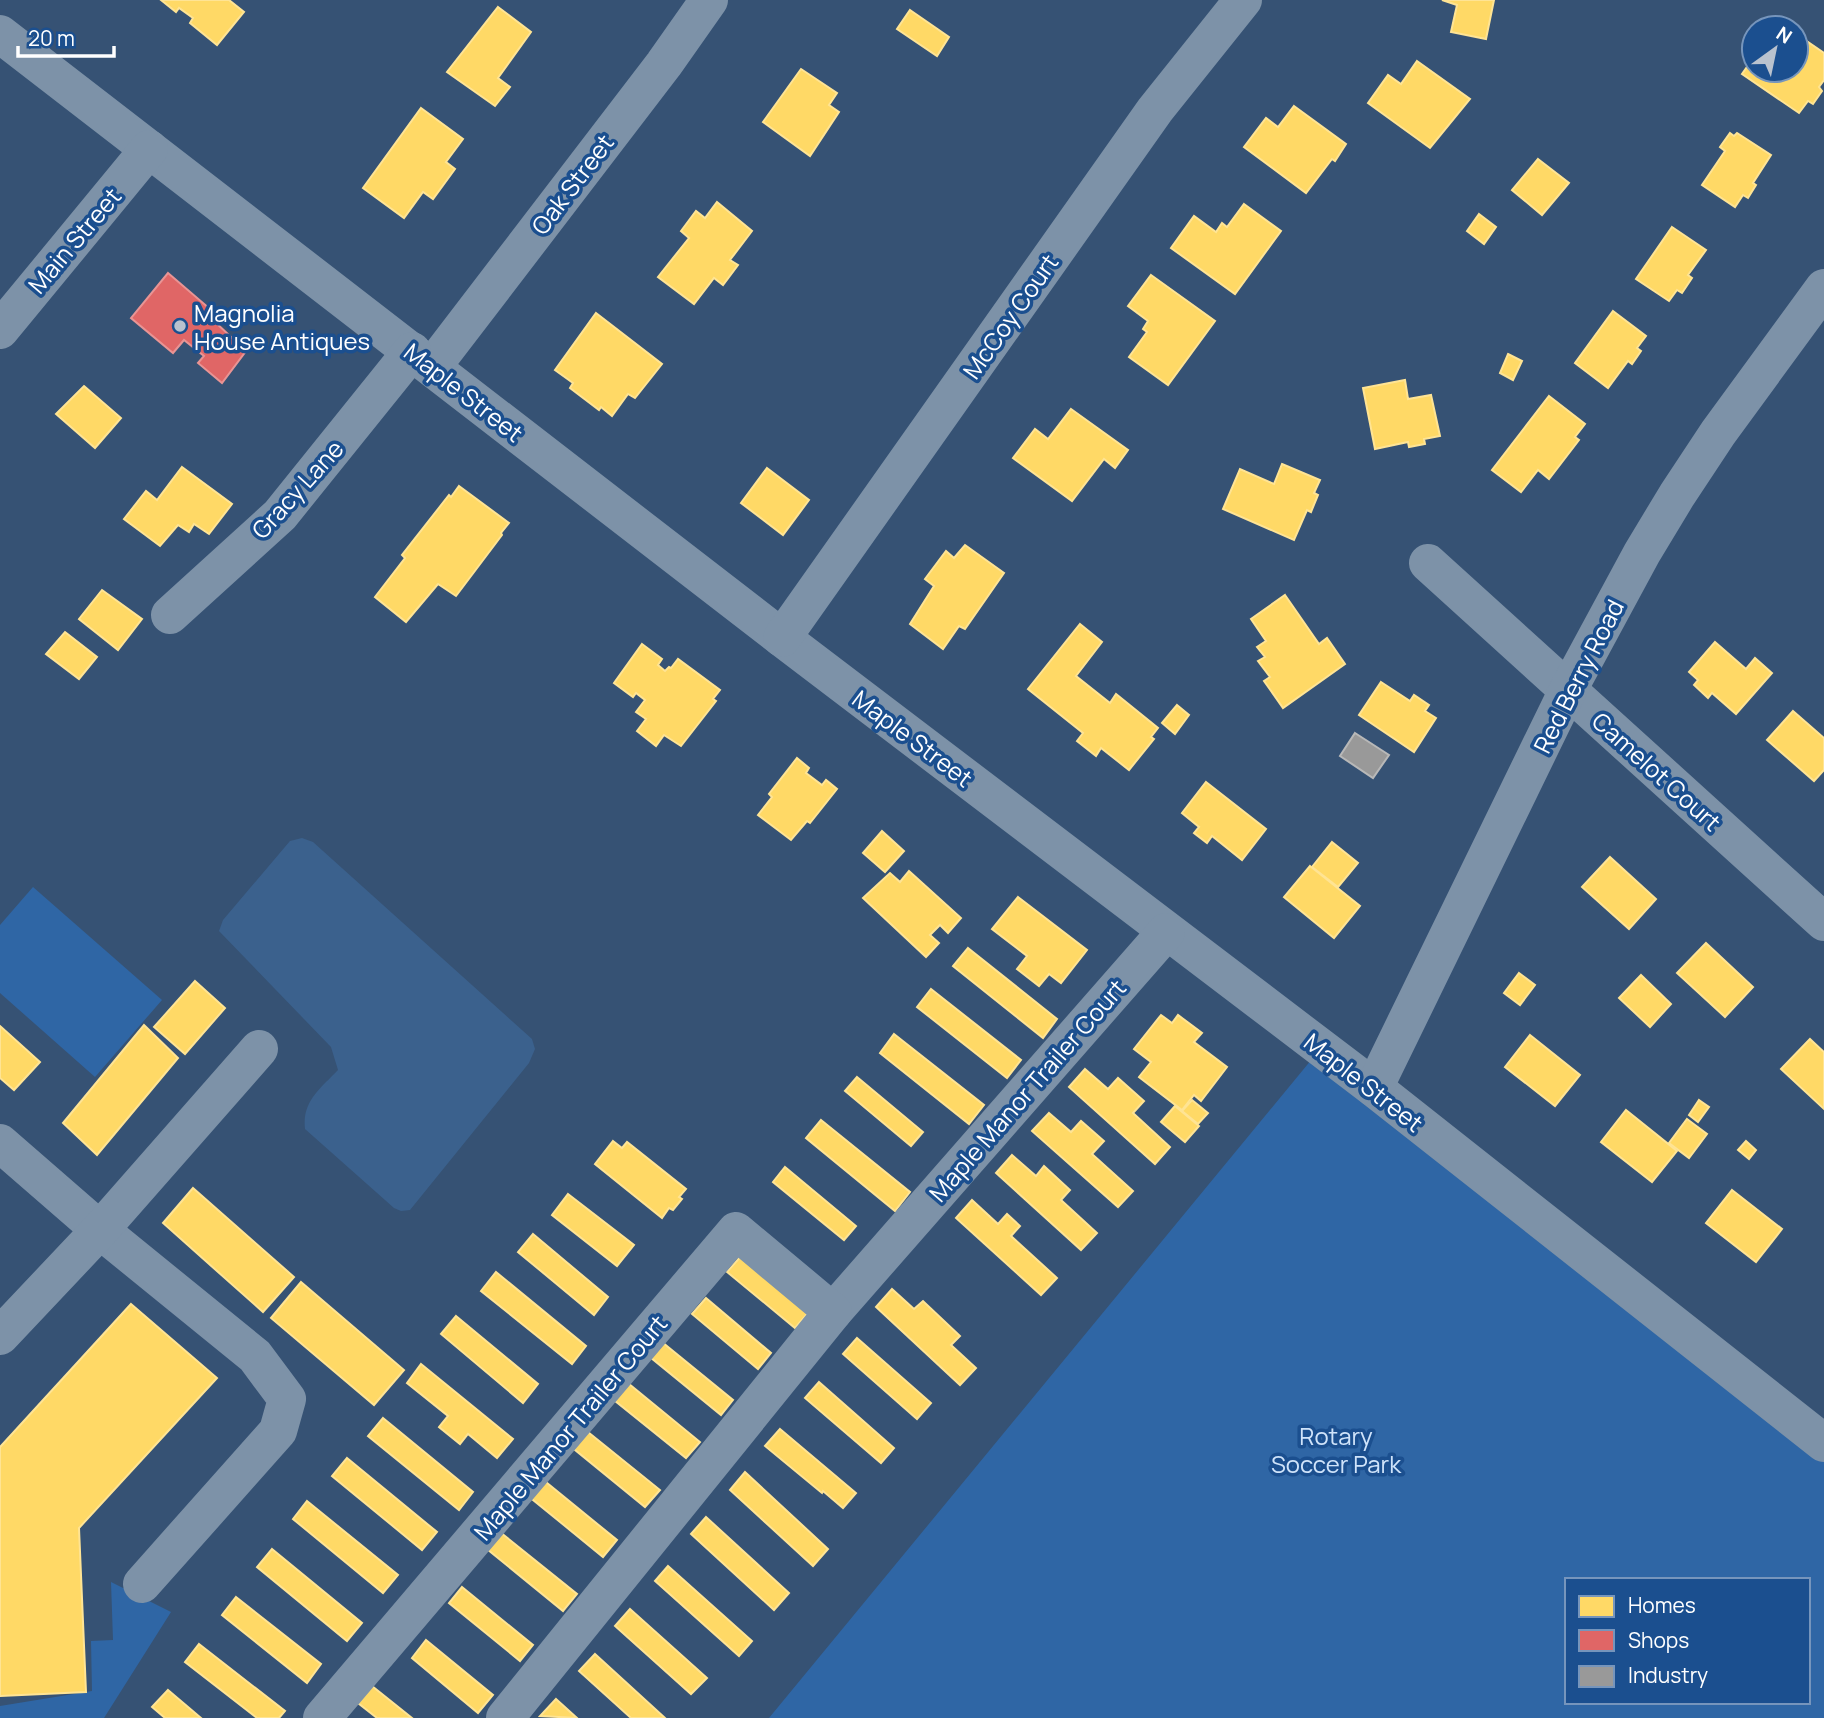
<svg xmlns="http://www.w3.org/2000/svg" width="1824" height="1718" viewBox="0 0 1824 1718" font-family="Manrope,sans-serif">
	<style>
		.green { fill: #2f66a5; fill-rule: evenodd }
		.water { fill: #3b618d }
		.homes { fill: #ffd966; stroke: #ffe494; stroke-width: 2 }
		.shops { fill: #e06666; stroke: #e99494; stroke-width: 2 }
		.industry { fill: #999; stroke: #b8b8b8; stroke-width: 2 }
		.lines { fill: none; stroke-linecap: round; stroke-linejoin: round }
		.minor { stroke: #7d92a8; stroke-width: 38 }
		.poi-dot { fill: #b9c2ce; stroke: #1b4f8f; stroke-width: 2.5 }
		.labels { text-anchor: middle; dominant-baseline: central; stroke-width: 7; stroke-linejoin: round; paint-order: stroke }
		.street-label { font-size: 24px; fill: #fff; stroke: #1b4f8f }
		.poi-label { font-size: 24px; fill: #fff; stroke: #1b4f8f; text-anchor: start }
		.park-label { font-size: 24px; fill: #cfe3fa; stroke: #1b4f8f }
	</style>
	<rect width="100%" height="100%" fill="#365274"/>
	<g class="green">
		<polygon points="33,887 162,1000 95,1077 0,993 0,925"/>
		<path d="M1312 1059 1824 1456V1718H769ZM1567 1580H1808V1702H1567Z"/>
		<polygon points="111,1582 171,1612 104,1718 0,1718 0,1706 92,1691 91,1641 113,1640"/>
	</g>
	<path class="water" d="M302 838 313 842 532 1039 535 1049 529 1063 410 1210 401 1211 394 1208 305 1129C302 1101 320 1089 338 1070L331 1047 219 931 223 920 290 841Z"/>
	<g class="homes">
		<polygon points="161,0 229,0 244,12 217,45 190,23 193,18 179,8 176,12"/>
		<polygon points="1442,0 1494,0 1486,39 1451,32 1457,5"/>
		<polygon points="498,7 531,32 498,78 510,87 495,106 447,72"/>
		<polygon points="910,10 949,37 937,56 897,29"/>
		<polygon points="1796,38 1800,41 1802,38 1824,53 1824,80 1819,87 1822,91 1813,104 1808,101 1799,113 1742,74 1754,57 1754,70 1796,70"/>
		<polygon points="1417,61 1470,99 1430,148 1368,103 1388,75 1401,84"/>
		<polygon points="801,69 837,93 829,105 839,112 810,156 763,122"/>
		<polygon points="1294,106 1346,144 1335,161 1332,159 1306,193 1244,147 1266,118 1278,127"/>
		<polygon points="421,108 463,139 446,162 455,169 433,199 423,192 404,218 363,188"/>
		<polygon points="1730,133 1734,136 1737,133 1771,155 1753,183 1756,185 1748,198 1743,195 1735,207 1702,185 1725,151 1720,147"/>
		<polygon points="1538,159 1569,183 1542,215 1512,190"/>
		<polygon points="717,202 752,231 730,260 738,265 723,285 714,278 694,304 658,277 689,238 681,231 696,211 705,218"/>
		<polygon points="1244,204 1281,231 1235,294 1171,248 1194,216 1216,232 1222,223 1227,227"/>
		<polygon points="1479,214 1496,227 1484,244 1467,231"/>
		<polygon points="1672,227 1706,250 1688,275 1692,278 1682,293 1677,290 1669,301 1636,279"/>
		<polygon points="1151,275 1215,321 1168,385 1129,357 1147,332 1143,329 1148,321 1128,306"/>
		<polygon points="1613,311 1646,336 1637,348 1641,351 1632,364 1628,361 1608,388 1575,363"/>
		<polygon points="596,313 662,364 635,398 628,394 612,416 601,407 599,410 570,388 573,383 555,370"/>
		<polygon points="1508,354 1522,361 1513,380 1500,373"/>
		<polygon points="1405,380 1408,399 1431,395 1440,436 1424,439 1425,444 1409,447 1408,442 1375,449 1363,388"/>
		<polygon points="84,386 121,418 95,448 56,414"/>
		<polygon points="1549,396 1585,424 1575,437 1579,440 1549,479 1538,470 1521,492 1492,470"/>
		<polygon points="1071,409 1128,450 1115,468 1104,459 1072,501 1013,458 1035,429 1048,439"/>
		<polygon points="1282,464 1320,480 1314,493 1318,495 1311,512 1307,510 1294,540 1223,509 1240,469 1274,484"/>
		<polygon points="182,467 232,504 209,534 194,524 189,532 178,525 160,546 124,519 146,491 157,500"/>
		<polygon points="767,468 809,500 783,535 741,503"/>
		<polygon points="459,486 509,523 501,533 502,535 456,596 438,584 406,622 375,597 405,558 402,555 449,495 451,497"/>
		<polygon points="965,545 1004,573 965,629 959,626 943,649 910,624 934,586 925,579 946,551 954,558"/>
		<polygon points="102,590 142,619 118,650 79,619"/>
		<polygon points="1285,595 1319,644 1327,638 1345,664 1283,708 1264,681 1270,677 1258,661 1265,657 1257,647 1266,641 1251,619"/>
		<polygon points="1080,624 1102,642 1076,676 1110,703 1116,694 1158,728 1151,737 1154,739 1129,770 1101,748 1096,756 1077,741 1083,733 1028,689"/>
		<polygon points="65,632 97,657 79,679 46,654"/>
		<polygon points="1715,642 1746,669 1755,658 1772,673 1736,714 1712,693 1708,698 1694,685 1698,680 1689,672"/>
		<polygon points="642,644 662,659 658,665 665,671 669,667 671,668 678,659 720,690 713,699 716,701 681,746 664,735 656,746 637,731 646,719 636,712 645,700 636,693 633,697 614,683"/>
		<polygon points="1381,682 1410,701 1414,695 1429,705 1425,711 1436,718 1414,752 1359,715"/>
		<polygon points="1177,705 1189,715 1175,734 1162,723"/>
		<polygon points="1793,711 1824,738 1824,770 1814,781 1767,740"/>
		<polygon points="797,758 809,768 806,773 822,785 826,780 837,789 810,823 807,821 791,840 758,815 772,797 769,794"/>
		<polygon points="1206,782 1266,829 1242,860 1212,836 1207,843 1194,833 1199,827 1182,813"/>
		<polygon points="882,831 904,851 885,872 863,853"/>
		<polygon points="1332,842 1358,863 1338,887 1312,867"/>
		<polygon points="1610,857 1656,899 1629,929 1582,887"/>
		<polygon points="1310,866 1360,906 1334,938 1284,897"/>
		<polygon points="909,871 961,918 948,933 940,925 930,935 939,943 926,957 863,898 890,873 900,882"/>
		<polygon points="1018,897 1087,950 1061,983 1049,974 1039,986 1017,969 1027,956 992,929"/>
		<polygon points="1706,943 1753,987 1725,1017 1677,973"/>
		<polygon points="968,948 1057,1019 1043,1038 953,966"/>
		<polygon points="1519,973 1535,985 1520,1005 1504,993"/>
		<polygon points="1641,975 1671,1004 1650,1027 1619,998"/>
		<polygon points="195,981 225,1008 185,1054 154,1027"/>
		<polygon points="931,989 1021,1060 1007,1078 917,1007"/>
		<polygon points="1161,1015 1172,1023 1178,1015 1202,1033 1194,1042 1227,1067 1201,1101 1194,1095 1182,1110 1139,1077 1151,1062 1134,1049"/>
		<polygon points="144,1025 178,1058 97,1155 63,1123"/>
		<polygon points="0,1026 40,1062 14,1090 0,1078"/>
		<polygon points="894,1034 984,1105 969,1124 880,1053"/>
		<polygon points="1530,1035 1580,1075 1555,1106 1505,1067"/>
		<polygon points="1810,1039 1824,1052 1824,1109 1781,1069"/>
		<polygon points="1085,1069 1108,1089 1118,1078 1144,1101 1133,1113 1170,1147 1155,1164 1069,1087"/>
		<polygon points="857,1077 923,1132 911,1146 845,1091"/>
		<polygon points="1192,1100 1208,1113 1198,1124 1182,1111"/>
		<polygon points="1699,1100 1709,1107 1698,1122 1689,1115"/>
		<polygon points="1175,1106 1199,1126 1185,1142 1161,1122"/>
		<polygon points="1626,1110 1677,1151 1652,1182 1601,1142"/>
		<polygon points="1049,1113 1071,1132 1081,1121 1104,1141 1092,1154 1133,1191 1118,1207 1032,1131"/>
		<polygon points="1687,1119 1707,1134 1689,1158 1669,1143"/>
		<polygon points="821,1120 910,1192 895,1211 806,1138"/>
		<polygon points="613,1141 622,1148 627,1142 686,1189 679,1197 682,1199 673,1210 669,1208 662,1218 595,1164"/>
		<polygon points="1746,1141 1756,1150 1749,1159 1738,1150"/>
		<polygon points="1012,1155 1036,1176 1044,1166 1070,1190 1061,1200 1097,1233 1081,1250 996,1173"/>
		<polygon points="785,1167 856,1226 844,1240 773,1182"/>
		<polygon points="193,1188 294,1277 263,1312 163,1223"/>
		<polygon points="1732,1190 1782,1229 1756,1262 1706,1223"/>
		<polygon points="568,1194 634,1245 617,1266 552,1215"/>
		<polygon points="972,1200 998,1224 1007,1214 1020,1226 1011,1236 1057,1278 1041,1295 956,1218"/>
		<polygon points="533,1234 608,1297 594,1315 518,1252"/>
		<polygon points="741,1256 809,1312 795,1328 727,1272"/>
		<polygon points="496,1272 586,1346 572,1364 481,1291"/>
		<polygon points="301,1282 404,1370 374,1405 271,1318"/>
		<polygon points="892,1289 914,1309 923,1301 960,1336 951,1345 976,1368 960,1385 876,1307"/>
		<polygon points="706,1298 771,1353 758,1369 692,1314"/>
		<polygon points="131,1304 217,1378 79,1528 86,1692 0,1696 0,1447"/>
		<polygon points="456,1316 538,1384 523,1403 441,1334"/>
		<polygon points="857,1338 931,1403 917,1419 843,1354"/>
		<polygon points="662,1342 733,1400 721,1415 650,1357"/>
		<polygon points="421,1364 513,1439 497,1458 468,1434 460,1444 439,1427 448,1416 407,1383"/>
		<polygon points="623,1379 700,1442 686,1458 609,1396"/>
		<polygon points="819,1382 894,1448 881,1463 805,1398"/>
		<polygon points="383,1418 473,1492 459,1510 368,1436"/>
		<polygon points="583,1428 660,1490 645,1507 569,1445"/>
		<polygon points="780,1429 856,1493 843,1508 823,1491 822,1493 765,1446"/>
		<polygon points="347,1458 437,1532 422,1550 332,1476"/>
		<polygon points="745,1472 828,1549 813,1566 730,1490"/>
		<polygon points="541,1478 617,1540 603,1557 527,1495"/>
		<polygon points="307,1501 398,1575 383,1593 293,1519"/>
		<polygon points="706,1517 789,1593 774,1610 691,1534"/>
		<polygon points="500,1532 577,1594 563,1611 487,1549"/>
		<polygon points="272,1549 362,1623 347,1641 257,1567"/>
		<polygon points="668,1566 752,1641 739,1656 655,1581"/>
		<polygon points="462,1587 533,1645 520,1661 449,1603"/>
		<polygon points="236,1597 321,1664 307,1683 222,1615"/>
		<polygon points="630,1609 707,1678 691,1694 615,1626"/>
		<polygon points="426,1640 493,1695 478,1713 412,1658"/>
		<polygon points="199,1644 285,1711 279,1718 257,1718 185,1662"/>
		<polygon points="595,1654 665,1718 631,1718 579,1671"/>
		<polygon points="372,1686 412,1718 377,1718 358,1703"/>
		<polygon points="168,1690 201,1718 165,1718 152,1707"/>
		<polygon points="556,1699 577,1718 540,1716"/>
	</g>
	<polygon class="shops" points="168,273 210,309 208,311 215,317 213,320 246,351 222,383 198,363 204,356 184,340 173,353 131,318"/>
	<polygon class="industry" points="1355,733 1389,755 1373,778 1340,756"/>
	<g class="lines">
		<g class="minor">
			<polyline points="0,34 782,638 1374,1088 1824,1443"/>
			<polyline points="0,330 149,149"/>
			<polyline points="432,367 664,64 709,0"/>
			<polyline points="1428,563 1824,922"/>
			<polyline points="170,615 280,515 412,351"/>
			<polyline points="782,638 1155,110 1243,0"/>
			<polyline points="1374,1088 1568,690 1642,553 1677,495 1718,433 1824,288"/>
			<polyline points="0,1143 100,1230 255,1356 287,1399 278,1431 142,1584"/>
			<polyline points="833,1312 1166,932"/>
			<polyline points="0,1336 100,1230 259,1049"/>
			<polyline points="322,1718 736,1231 833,1312 505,1718"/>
		</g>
	</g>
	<circle class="poi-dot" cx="180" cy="326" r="7"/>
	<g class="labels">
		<g class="street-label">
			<text transform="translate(572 184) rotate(-53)">Oak Street</text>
			<text transform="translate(74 240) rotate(-50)">Main Street</text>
			<text transform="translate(1010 316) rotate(-55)">McCoy Court</text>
			<text transform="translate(464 392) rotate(38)">Maple Street</text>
			<text transform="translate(297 489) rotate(-48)">Gracy Lane</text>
			<text transform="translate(1578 676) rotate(-63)">Red Berry Road</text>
			<text transform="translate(913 738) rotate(37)">Maple Street</text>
			<text transform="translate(1657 771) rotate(42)">Camelot Court</text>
			<text transform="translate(1364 1082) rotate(38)">Maple Street</text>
			<text transform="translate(1027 1090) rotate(-49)">Maple Manor Trailer Court</text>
			<text transform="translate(570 1427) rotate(-50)">Maple Manor Trailer Court</text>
		</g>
		<g class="poi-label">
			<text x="194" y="312">Magnolia<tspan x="194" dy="28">House Antiques</tspan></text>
		</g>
		<g class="park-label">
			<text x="1336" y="1435">Rotary<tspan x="1336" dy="28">Soccer Park</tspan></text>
		</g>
	</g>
	<rect x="1565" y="1578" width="245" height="126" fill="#1b4f8f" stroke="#7695bc" stroke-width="2"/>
	<rect x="1579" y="1596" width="35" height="21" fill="#ffd966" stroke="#7695bc" stroke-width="2"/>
	<text x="1628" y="1613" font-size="21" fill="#ffffff">Homes</text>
	<rect x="1579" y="1630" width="35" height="21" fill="#e06666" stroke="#7695bc" stroke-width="2"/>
	<text x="1628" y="1648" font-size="21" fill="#ffffff">Shops</text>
	<rect x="1579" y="1666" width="35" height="21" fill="#999999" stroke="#7695bc" stroke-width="2"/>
	<text x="1628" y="1683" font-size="21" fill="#ffffff">Industry</text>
	<g transform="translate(1775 49) rotate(33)"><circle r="33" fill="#1b4f8f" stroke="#7695bc" stroke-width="2"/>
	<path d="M0-5L12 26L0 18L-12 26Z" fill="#b9c2ce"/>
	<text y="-10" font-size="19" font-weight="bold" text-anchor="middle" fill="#ffffff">N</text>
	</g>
	<path d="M18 46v10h96v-10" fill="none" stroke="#ffffff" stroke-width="3.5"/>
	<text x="28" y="46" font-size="21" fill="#ffffff" stroke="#1b4f8f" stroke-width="5" paint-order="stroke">20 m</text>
</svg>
